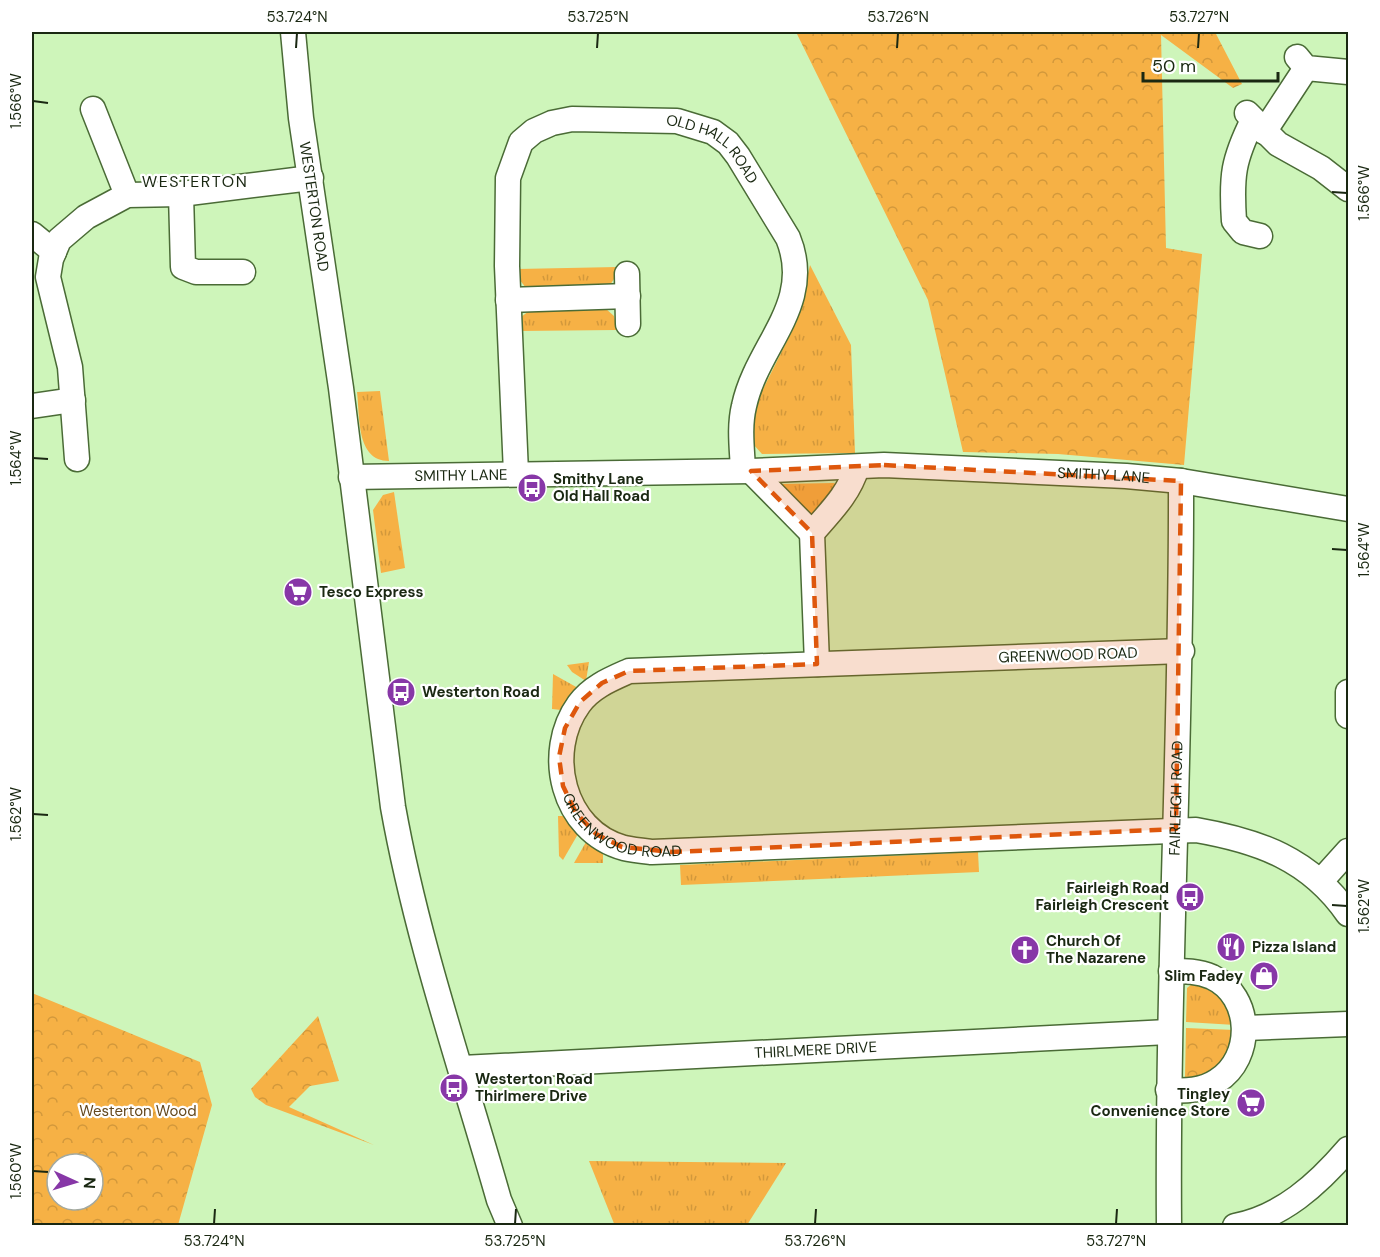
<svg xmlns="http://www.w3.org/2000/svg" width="1380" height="1257" viewBox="0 0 1380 1257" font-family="'DM Sans',sans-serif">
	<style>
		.grass { fill: url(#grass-tufts) }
		.forest { fill: url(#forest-crowns); fill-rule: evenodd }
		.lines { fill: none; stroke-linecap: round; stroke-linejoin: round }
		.minor-casing { stroke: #4a6b36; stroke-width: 27 }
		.minor { stroke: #fff; stroke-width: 24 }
		.marked { fill: #de570c; fill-opacity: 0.2; stroke: #de570c; stroke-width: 4.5; stroke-dasharray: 12 8; stroke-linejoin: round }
		.ticks { fill: none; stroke: #1a2812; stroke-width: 2 }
		.labels { text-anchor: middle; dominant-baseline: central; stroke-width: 4.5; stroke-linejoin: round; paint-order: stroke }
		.street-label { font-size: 15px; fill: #1a2812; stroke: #fff }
		.poi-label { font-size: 15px; font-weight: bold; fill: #1a2812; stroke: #fff; text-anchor: start }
		.park-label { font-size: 15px; fill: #66491e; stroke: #fff }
		.neighbourhood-label { font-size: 16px; letter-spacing: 1.5px; fill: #1a2812; stroke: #fff }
		.neatline { fill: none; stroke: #1a2812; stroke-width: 2 }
		.ticks-label { font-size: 15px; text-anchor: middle; fill: #1a2812 }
	</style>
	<defs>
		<pattern id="grass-tufts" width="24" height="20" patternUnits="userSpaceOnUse" patternTransform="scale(1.5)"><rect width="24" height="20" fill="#f6b145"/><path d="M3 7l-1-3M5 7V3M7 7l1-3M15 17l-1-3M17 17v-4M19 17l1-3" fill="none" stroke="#d2983b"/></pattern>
		<pattern id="forest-crowns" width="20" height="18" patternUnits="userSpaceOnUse" patternTransform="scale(1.5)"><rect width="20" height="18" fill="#f6b145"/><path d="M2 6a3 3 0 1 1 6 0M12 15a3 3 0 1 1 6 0" fill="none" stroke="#d2983b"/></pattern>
	</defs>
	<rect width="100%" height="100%" fill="#cef5ba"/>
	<g class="grass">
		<polygon points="810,265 851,345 855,453 762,454 753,444 754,407 797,321"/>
		<polygon points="617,267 616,276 610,285 526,288 519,279 517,269"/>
		<polygon points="533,308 605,308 614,316 617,330 519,331 521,317"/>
		<path d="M380 391 389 461C356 461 360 416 357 392Z"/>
		<polygon points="779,484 833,483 837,484 813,517"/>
		<polygon points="394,492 405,568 381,573 373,510 383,495"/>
		<polygon points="589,662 586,681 572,672 567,665"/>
		<polygon points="553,674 578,688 561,710 552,709"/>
		<polygon points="558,816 566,816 578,834 563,860 559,856"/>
		<polygon points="586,842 603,854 603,863 574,863"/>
		<polygon points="978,852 979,872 681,885 680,865"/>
		<path d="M1192 984C1216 990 1227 1001 1235 1025L1186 1022 1187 988Z"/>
		<polygon points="589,1161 786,1163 747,1225 615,1226"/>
	</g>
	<g class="forest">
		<polygon points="796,32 1215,32 1242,84 1233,88 1161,35 1166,248 1202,254 1184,465 1058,454 963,452 928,300"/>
		<path d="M32 993 200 1062 212 1105 178 1225H32ZM57 1164H93V1200H57Z"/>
		<polygon points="318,1016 339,1081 310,1086 289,1107 374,1145 266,1105 255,1097 251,1089"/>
		<path d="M1186 1028 1235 1030C1235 1061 1216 1070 1191 1081L1185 1077Z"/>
	</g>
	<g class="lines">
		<g class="minor-casing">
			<g id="minor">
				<path id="s1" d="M293 32 301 118 341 388 393 807C417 941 462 1070 499 1200L510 1226"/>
				<polyline points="1297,57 1306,68 1348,72"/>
				<polyline points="93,109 127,195"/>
				<polyline points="1247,113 1278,144 1321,168 1348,189"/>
				<path d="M1253 120C1233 160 1231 176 1234 221L1243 232 1260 236"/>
				<polyline points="1264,132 1306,68"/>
				<polyline points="181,194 183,267 196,272 243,272"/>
				<polyline points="32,234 54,252"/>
				<polyline points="627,274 628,324"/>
				<polyline points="508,300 628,296"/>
				<polyline points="32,406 73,400"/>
				<polyline points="77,459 70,367 48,277 51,259 59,240 86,217 127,195 181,194 311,178"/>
				<path d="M751 471 812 533C830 512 849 494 857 467"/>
				<path id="s2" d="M516 473 507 266 508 178 521 142 534 131 552 123 572 119 677 121 713 132 728 143 738 156 788 238C815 304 757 345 744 406 739 427 742 448 743 470"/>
				<path id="s3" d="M351 477 751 471 884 465 1126 476 1181 481 1348 509"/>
				<polyline points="812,533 817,664"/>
				<path id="s4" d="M1182 651 629 671C611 679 591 687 579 704 544 752 562 831 624 848 633 850 643 851 652 852L1196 830C1259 841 1310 859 1348 914"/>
				<polyline points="1348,692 1348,716"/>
				<polyline points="1321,881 1348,851"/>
				<polyline points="1245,1028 1348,1024"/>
				<path id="s5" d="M462 1068 1168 1032"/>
				<path d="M1168 1090C1185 1091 1202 1091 1217 1081 1254 1058 1253 996 1212 977 1198 971 1185 971 1171 971"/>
				<path id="s6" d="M1169 1226C1167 977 1182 729 1181 481"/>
				<path d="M1235 1226C1282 1217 1318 1184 1348 1149"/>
			</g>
		</g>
		<use href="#minor" class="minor"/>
	</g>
	<path class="marked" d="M884 465 1181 481 1176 829 672 852 622 847 596 834 576 813 563 786 559 757 565 728 580 702 602 683 629 671 817 664 812 533 751 471Z"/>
	<path class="ticks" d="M296 48 297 33M597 48 598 33M897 48 898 33M1198 48 1199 33M33 101 48 103M1332 192 1347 193M33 458 48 459M1332 549 1347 550M33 814 48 815M1332 905 1347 906M33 1171 48 1172M214 1224 215 1209M515 1224 516 1209M815 1224 816 1209M1116 1224 1117 1209"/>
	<defs>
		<g id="bus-disc" transform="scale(1.5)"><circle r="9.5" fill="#8737a7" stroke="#fff"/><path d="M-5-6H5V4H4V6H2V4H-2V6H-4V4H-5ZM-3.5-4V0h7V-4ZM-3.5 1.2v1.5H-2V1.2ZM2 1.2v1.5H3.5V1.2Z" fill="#fff"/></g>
		<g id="supermarket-disc" transform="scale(1.5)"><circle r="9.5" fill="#8737a7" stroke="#fff"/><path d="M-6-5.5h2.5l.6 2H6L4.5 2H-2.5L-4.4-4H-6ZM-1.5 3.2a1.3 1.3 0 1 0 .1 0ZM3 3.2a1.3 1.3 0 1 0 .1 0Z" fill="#fff"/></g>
		<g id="restaurant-disc" transform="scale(1.5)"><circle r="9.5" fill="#8737a7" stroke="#fff"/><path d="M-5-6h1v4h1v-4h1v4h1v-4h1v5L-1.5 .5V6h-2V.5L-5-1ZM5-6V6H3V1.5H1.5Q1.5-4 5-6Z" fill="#fff"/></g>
		<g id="church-disc" transform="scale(1.5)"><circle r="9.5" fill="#8737a7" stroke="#fff"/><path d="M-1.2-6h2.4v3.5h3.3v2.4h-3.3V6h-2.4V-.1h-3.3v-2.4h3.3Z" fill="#fff"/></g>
		<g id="shop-disc" transform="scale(1.5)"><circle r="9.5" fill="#8737a7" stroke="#fff"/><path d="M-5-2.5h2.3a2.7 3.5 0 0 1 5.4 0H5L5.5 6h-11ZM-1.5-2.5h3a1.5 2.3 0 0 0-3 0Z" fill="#fff"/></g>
	</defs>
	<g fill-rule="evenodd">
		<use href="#bus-disc" x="532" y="488"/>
		<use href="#supermarket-disc" x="298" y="592"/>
		<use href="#bus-disc" x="401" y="692"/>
		<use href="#bus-disc" x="1190" y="897"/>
		<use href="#restaurant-disc" x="1231" y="947"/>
		<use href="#church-disc" x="1025" y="950"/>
		<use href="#shop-disc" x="1264" y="976"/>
		<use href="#bus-disc" x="454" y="1088"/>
		<use href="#supermarket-disc" x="1251" y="1103"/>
	</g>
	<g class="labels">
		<g class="street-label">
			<text stroke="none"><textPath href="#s2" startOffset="542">OLD HALL ROAD</textPath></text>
			<text stroke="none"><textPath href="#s1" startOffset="176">WESTERTON ROAD</textPath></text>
			<text stroke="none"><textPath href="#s3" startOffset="110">SMITHY LANE</textPath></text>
			<text stroke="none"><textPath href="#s3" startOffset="753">SMITHY LANE</textPath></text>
			<text transform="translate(1068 655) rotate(-2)">GREENWOOD ROAD</text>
			<text stroke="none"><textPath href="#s6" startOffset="428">FAIRLEIGH ROAD</textPath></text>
			<text stroke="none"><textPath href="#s4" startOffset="778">GREENWOOD ROAD</textPath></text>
			<text stroke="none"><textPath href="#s5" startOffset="354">THIRLMERE DRIVE</textPath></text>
		</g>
		<g class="poi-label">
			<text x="553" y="479">Smithy Lane<tspan x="553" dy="17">Old Hall Road</tspan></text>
			<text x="319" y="592">Tesco Express</text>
			<text x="422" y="692">Westerton Road</text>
			<text x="1169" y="888" text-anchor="end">Fairleigh Road<tspan x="1169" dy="17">Fairleigh Crescent</tspan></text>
			<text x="1046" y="941">Church Of<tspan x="1046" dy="17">The Nazarene</tspan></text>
			<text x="1252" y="947">Pizza Island</text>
			<text x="1243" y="976" text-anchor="end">Slim Fadey</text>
			<text x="475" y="1079">Westerton Road<tspan x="475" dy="17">Thirlmere Drive</tspan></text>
			<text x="1230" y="1094" text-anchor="end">Tingley<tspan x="1230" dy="17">Convenience Store</tspan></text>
		</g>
		<g class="park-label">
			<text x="138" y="1111">Westerton Wood</text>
		</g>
		<g class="neighbourhood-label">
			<text x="195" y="181">WESTERTON</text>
		</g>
	</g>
	<rect width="1380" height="1257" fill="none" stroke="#ffffff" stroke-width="66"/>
	<g transform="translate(75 1182) rotate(94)"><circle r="28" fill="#ffffff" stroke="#a3a9a0" stroke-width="1.5"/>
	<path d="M0-4.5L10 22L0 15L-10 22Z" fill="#8737a7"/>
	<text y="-9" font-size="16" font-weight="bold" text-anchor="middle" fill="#1a2812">N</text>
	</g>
	<path d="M1143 72v9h135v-9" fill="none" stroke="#1a2812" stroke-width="3"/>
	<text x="1152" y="72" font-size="18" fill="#1a2812" stroke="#ffffff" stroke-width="4.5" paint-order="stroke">50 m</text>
	<rect x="33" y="33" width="1314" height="1191" class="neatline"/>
	<g class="ticks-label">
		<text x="297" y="22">53.724°N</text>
		<text x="598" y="22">53.725°N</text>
		<text x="898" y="22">53.726°N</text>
		<text x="1199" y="22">53.727°N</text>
		<text transform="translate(16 101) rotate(-90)" y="5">1.566°W</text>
		<text transform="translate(1364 193) rotate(-90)" y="5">1.566°W</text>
		<text transform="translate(16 458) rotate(-90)" y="5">1.564°W</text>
		<text transform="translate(1364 550) rotate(-90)" y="5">1.564°W</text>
		<text transform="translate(16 814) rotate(-90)" y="5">1.562°W</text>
		<text transform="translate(1364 906) rotate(-90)" y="5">1.562°W</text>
		<text transform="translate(16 1171) rotate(-90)" y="5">1.560°W</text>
		<text x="214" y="1246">53.724°N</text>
		<text x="515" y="1246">53.725°N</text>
		<text x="815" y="1246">53.726°N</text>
		<text x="1116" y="1246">53.727°N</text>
	</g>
</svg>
